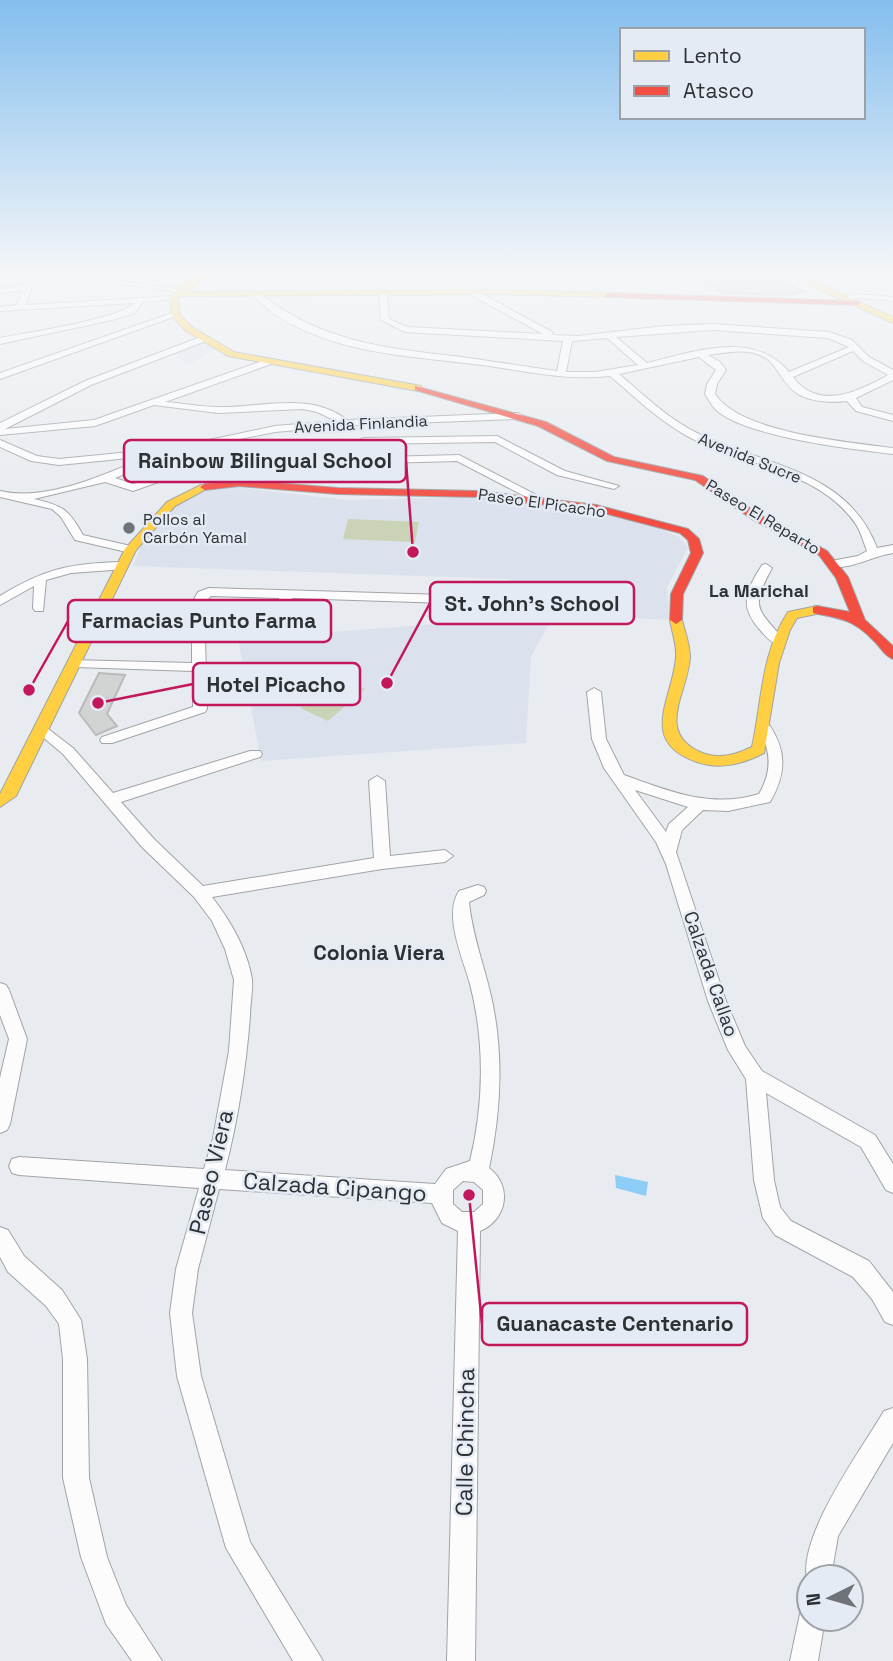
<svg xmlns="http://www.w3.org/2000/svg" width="893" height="1661" viewBox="0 0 893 1661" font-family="'Space Grotesk',sans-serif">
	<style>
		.built { fill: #dbe2ed }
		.green { fill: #cbd3b7 }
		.water { fill: #8ecdf8 }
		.building { fill: #d2d3d3; stroke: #bababb; stroke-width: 2 }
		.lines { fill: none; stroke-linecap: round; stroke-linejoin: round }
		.street-casing { stroke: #a1a4a7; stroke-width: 2 }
		.slow-casing { stroke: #a1a4a7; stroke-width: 2 }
		.jam-casing { stroke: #a1a4a7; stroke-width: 2 }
		.street { fill: #fcfcfd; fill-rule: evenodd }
		.slow { fill: #ffcf43; fill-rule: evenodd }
		.jam { fill: #f24e42; fill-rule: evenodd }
		.poi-dot { fill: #6f7276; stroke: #e5ebf4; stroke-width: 2.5 }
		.labels { text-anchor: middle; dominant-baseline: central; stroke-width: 5; stroke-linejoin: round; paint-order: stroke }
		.far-street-label { font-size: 16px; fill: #2e3134; stroke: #e5ebf4 }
		.far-poi-label { font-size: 16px; fill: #2e3134; stroke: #e5ebf4; text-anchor: start }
		.far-neighbourhood-label { font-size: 18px; font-weight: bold; fill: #2e3134; stroke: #e5ebf4 }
		.street-label { font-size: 19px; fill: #2e3134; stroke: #e5ebf4 }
		.neighbourhood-label { font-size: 21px; font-weight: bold; fill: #2e3134; stroke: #e5ebf4 }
		.near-street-label { font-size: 23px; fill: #2e3134; stroke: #e5ebf4 }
		.leader { fill: none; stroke: #c2185b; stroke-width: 2.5 }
		.callout-dot { fill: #c2185b; stroke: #e5ebf4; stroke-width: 2.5 }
		.callout { fill: #e5ebf4; stroke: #c2185b; stroke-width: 2.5 }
		.callout-label { font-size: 21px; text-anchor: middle; font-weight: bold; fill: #2e3134 }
	</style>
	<rect width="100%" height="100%" fill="#e8ecf0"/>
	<g class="built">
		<polygon points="201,341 216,350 189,364 170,352"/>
		<polygon points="235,487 347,500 463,497 560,507 646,523 679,537 688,547 667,588 669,620 562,614 547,627 531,657 526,743 261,761 238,639 491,620 509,579 133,566 143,541 169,509 194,493"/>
	</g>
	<g class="green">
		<polygon points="348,519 419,522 415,542 343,539"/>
		<polygon points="337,676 365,689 328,721 300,708"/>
	</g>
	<polygon class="water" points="615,1175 648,1182 646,1196 616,1188"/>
	<g class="building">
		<polygon points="736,274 774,278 804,291 788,295 722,293 704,281"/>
		<polygon points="99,673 125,675 107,714 117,726 96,735 79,713"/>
	</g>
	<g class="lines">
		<g class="street-casing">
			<g id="street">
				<path d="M19 274H27L32 285 26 305 174 296 178 298 143 302 135 313 112 320 0 344V338C25 333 121 319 134 303L0 311V307L17 305 22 290 0 293V289L24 285Z"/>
				<polygon points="43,274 67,274 185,290 181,292"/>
				<polygon points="229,274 207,277 203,275 204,274"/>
				<polygon points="387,274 462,274 463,275 459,277 391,276"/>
				<path d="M471 291H477L552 332 553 335 578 336 664 326 712 324 829 332 852 340 869 357 893 370V380L856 398 862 407 893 415V421L856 411 847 401C832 403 808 402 795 392 780 381 777 360 757 354 742 349 724 353 708 355L720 362 726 370 717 384 715 394C740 433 848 442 893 448V454C852 449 742 437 714 408 711 404 708 398 705 394L707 384 716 370 699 357 619 374C644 395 668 419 697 433 764 466 847 469 877 548L893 545V553C872 556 853 569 831 567V561L858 556 867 551C864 543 861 533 857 526 821 470 741 465 687 436 658 420 635 397 610 376 566 381 526 371 482 365 405 355 310 354 251 294L258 292C320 342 385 348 461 357 493 361 525 367 557 371L563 341 405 332 381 320 379 295 383 293 387 295 389 319 407 327 543 334 471 295ZM712 330 828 338 849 347 789 372C754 329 693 352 647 363L616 337ZM607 338 638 365 595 372H566L572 341ZM853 351 863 361 888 375C858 392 818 411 793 377Z"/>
				<polygon points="858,294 893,297 893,301 858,298 846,300 842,298"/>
				<polygon points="172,313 179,315 0,379 0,373"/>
				<path d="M203 336 206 337V341L91 385 5 429 94 420 268 359 273 362 271 364 165 402C183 403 201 407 219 407 261 408 310 391 347 420L518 413 523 416 518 419 355 425 347 428 342 426 275 432 160 455V459L115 478 133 484 190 464 322 454 383 457 459 455 546 500 536 502 457 461 383 463 322 460 192 470 133 491 105 482 34 499C64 506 68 509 83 535L135 547 137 549 131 553 75 540 61 517 52 509 0 497V491C47 502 105 474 149 456L59 465 31 461 0 447V440L37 456 59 459 171 448 275 426 336 421 317 412 303 409 218 413 154 405 95 426 0 435V423L85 381Z"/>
				<polygon points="497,436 565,471 619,486 614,489 557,475 495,442 363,444 358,441 363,438"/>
				<path d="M122 562 126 563V569L71 573 46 580 43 611H35L33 608 34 586 0 605V596C44 569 71 563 122 562Z"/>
				<path d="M766 564 772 568C749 610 758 608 785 641L778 645C771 642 766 637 761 631 738 606 746 591 762 565Z"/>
				<polygon points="209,588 478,596 484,600 478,604 292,598 295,630 289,634 283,630 279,598 211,596 204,603 207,709 205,712 112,743 102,743 100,740 102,737 193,707 193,671 75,667 68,663 70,660 192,663 192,603 198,592"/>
				<path d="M594 688 601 692 606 739 624 775C669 791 711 809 759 794 772 772 772 751 758 729L765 724 770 726C787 752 786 774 770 802L728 811 703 810 682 830 676 852 726 1001 745 1046 762 1071 875 1135 893 1164V1193L886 1190 861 1147 766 1093 774 1180 780 1207 791 1221 869 1261 893 1292V1325L885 1322 872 1299 853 1277 775 1235 763 1218 754 1180 746 1079 728 1050 708 1001 666 864 656 842 604 768 592 739 587 692ZM635 790 688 807 669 824 666 832Z"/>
				<path d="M43 725 73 748 113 793 250 751H260L262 754 260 757 121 802 154 839 203 886 374 858 369 781 377 776 385 781 390 856 445 850 453 856 445 862 382 869 212 897C230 920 247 949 252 979 253 990 250 1005 250 1016 246 1068 238 1120 225 1170L435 1184 446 1169 470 1161C484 1104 485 1042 470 984 463 958 443 915 459 891L478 885 484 887 486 891 484 895 469 902C472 934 484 965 491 996 504 1053 501 1112 489 1168 513 1186 507 1220 480 1231L475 1661H447L458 1231 442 1223 432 1203 219 1189 198 1269 192 1313 201 1376 250 1542 323 1661H293L226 1548 177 1376 170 1313 176 1269 199 1188 19 1175 12 1173 9 1166 12 1159 19 1157 204 1169 213 1138 229 1051 234 980 225 949 212 921 194 897 142 847 63 754 38 733 36 730ZM463 1181 474 1182 483 1190V1204L474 1212H462L453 1204V1190Z"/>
				<polygon points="0,983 6,985 9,990 27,1039 10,1124 7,1130 0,1133 0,1078 9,1039 0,1015"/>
				<polygon points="0,1227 8,1230 24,1256 62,1290 81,1320 87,1359 89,1478 107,1557 126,1605 162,1661 132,1661 106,1624 81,1557 63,1478 63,1359 59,1324 46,1306 8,1272 0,1257"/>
				<path d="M893 1408V1443L838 1536 831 1577H809V1586C791 1544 862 1449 884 1411Z"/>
				<polygon points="809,1606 809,1619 825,1619 818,1661 790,1661 801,1609"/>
			</g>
		</g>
		<g class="slow-casing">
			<g id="slow">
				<polygon points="203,274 213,274 185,292 500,290 607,293 611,295 607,297 500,294 180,296 178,298 179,314 192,327 234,352 421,386 421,390 418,391 228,356 186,331 171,315 171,296 185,282"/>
				<polygon points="786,274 797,274 893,317 893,323"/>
				<polygon points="201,485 210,487 175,506 136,550 16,796 0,807 0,794 125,549 167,502"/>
				<path d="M817 606 821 607V613L797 618 790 630 779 663 764 753C743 764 720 770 697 762 637 741 673 699 676 657 677 645 672 632 670 620L671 617 676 616 682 620C685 632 690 645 690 657 688 693 655 731 700 752 717 760 736 755 752 747 762 701 761 653 788 612Z"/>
			</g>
		</g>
		<g class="jam-casing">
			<g id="jam">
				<polygon points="607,293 857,301 861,303 857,305 604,297"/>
				<path d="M415 386 546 422 614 457 703 476 760 515 827 551 848 577 865 620 893 646V659C884 656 880 646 873 640 853 619 839 618 813 613V607L817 606 850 612 836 578 819 555 752 519 695 480 607 461 538 426 415 390Z"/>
				<polygon points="239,480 338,488 479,491 596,505 688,529 699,539 703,553 683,594 682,620 676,624 670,620 671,594 691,553 688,540 680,533 596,511 479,497 338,494 239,486 205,490 200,487 205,484"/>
			</g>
		</g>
		<use href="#street" class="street"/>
		<use href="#slow" class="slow"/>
		<use href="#jam" class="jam"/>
	</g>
	<linearGradient id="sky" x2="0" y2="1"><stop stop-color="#84beee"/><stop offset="0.54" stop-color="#f5f6f8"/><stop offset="1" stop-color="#f5f6f8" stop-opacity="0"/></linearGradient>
	<rect width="893" height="507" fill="url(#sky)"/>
	<circle class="poi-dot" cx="129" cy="528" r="7"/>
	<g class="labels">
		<g class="far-street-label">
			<text transform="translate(361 424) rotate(-3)">Avenida Finlandia</text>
			<text transform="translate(750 458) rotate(22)">Avenida Sucre</text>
			<text transform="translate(542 503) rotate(8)">Paseo El Picacho</text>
			<text transform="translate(763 517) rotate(31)">Paseo El Reparto</text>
		</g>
		<g class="far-poi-label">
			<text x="143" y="519">Pollos al<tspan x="143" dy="18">Carbón Yamal</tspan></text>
		</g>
		<g class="far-neighbourhood-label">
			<text x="759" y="590">La Marichal</text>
		</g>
		<g class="street-label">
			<text transform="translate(711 974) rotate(71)">Calzada Callao</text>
		</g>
		<g class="neighbourhood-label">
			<text x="379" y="952">Colonia Viera</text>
		</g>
		<g class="near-street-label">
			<text transform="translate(211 1172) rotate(-77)">Paseo Viera</text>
			<text transform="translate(335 1187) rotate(4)">Calzada Cipango</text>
			<text transform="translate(465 1442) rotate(-89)">Calle Chincha</text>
		</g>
	</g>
	<path class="leader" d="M413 552L406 461M387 683L430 603M29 690L68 621M98 703L193 684M469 1195L482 1324"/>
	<g class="callout-dot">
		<circle cx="413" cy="552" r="7"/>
		<circle cx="387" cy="683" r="7"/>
		<circle cx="29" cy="690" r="7"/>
		<circle cx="98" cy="703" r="7"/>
		<circle cx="469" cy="1195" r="7"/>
	</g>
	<g class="callout">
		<rect x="124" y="440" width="282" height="42" rx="7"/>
		<rect x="430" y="582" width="204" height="42" rx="7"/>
		<rect x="68" y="600" width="263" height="42" rx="7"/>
		<rect x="193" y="663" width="167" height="42" rx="7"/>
		<rect x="482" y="1303" width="265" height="42" rx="7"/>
	</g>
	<g class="callout-label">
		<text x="265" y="468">Rainbow Bilingual School</text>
		<text x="532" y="611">St. John's School</text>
		<text x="199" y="628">Farmacias Punto Farma</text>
		<text x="276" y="692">Hotel Picacho</text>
		<text x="615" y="1331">Guanacaste Centenario</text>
	</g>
	<rect x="620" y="28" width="245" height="91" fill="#e5ebf4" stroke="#9ca1a7" stroke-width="2"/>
	<rect x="634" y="51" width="35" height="10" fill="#ffcf43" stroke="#9ca1a7" stroke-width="2"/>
	<text x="683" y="63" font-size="21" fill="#2e3134">Lento</text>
	<rect x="634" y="86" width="35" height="10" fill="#f24e42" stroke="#9ca1a7" stroke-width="2"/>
	<text x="683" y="98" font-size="21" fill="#2e3134">Atasco</text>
	<g transform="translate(830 1598) rotate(265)"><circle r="33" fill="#e5ebf4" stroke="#9ca1a7" stroke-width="2"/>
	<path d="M0-5L12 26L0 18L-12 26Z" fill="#6f7276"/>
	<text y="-10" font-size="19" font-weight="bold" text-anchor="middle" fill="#2e3134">N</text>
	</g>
</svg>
